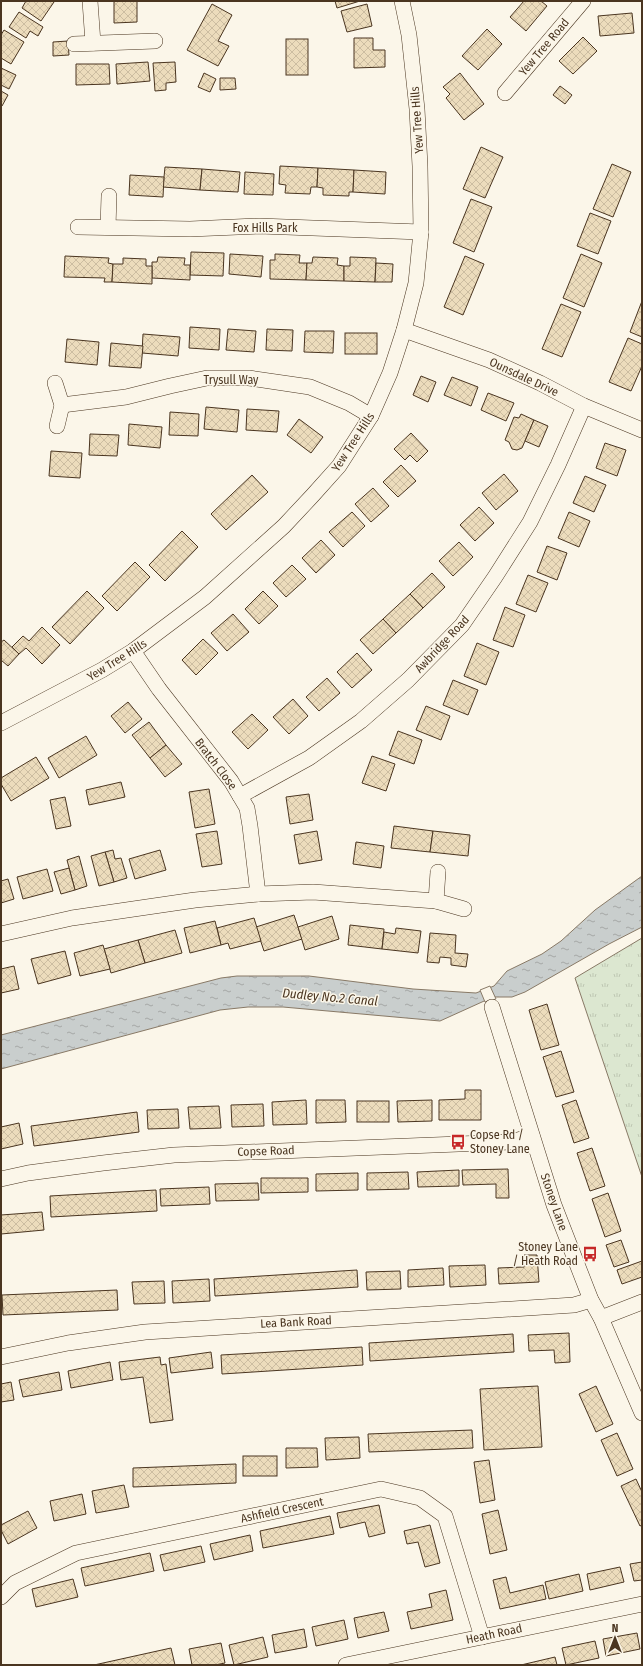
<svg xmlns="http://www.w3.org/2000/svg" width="643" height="1666" viewBox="0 0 643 1666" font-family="'Fira Sans Condensed',sans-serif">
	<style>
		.park { fill: url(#park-tufts); stroke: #887966 }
		.water { fill: url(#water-ripples); stroke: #887966 }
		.pier { fill: #fbf6e9; stroke: #887966 }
		.building { fill: url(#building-cross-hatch); stroke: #4a3520 }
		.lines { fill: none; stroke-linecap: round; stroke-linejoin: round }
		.street-casing { stroke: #4a3520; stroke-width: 16 }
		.street { stroke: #fbf6e9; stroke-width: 15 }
		.labels { text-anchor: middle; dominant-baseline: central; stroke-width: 3; stroke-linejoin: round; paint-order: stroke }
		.street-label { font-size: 12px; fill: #4a3520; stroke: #fbf6e9 }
		.poi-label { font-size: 12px; fill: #4a3520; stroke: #fbf6e9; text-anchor: start }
		.water-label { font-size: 13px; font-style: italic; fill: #4a3520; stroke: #fbf6e9 }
	</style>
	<defs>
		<pattern id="park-tufts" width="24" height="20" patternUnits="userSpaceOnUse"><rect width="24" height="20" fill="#dce7d0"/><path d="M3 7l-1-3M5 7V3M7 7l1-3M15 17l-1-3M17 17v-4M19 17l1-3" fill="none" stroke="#bec7b2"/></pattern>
		<pattern id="water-ripples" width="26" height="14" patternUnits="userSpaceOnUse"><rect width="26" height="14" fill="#c9cecd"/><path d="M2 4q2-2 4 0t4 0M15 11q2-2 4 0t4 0" fill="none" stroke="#a5a8a6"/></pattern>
		<pattern id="building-cross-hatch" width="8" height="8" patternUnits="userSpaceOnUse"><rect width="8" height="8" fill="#ecdcbc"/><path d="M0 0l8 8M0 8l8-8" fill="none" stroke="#ccbda1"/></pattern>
	</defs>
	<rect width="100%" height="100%" fill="#fbf6e9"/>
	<polygon class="park" points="642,938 642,1177 575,978"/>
	<polygon class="water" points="642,876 642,927 609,944 525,992 512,997 493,997 440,1021 283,1007 248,1007 220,1010 1,1069 1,1035 221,978 237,976 309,976 413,989 476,993 494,986 507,971 542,954 561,941 595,910"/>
	<polygon class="pier" points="490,986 496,999 485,1002 480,990"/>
	<g class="building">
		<polygon points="26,1 52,1 54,2 41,21 22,8"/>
		<polygon points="114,1 137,1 137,22 114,23"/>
		<polygon points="335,1 360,1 337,8"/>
		<polygon points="524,1 541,1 547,6 526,31 510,17"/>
		<polygon points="212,4 232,15 218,41 229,46 218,66 187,50"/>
		<polygon points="367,4 372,26 347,32 341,11"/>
		<polygon points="19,12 43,27 38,36 30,31 26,38 9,27"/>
		<polygon points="632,13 634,33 600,36 598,16"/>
		<polygon points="487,29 502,44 478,70 462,56"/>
		<polygon points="4,30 24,42 11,64 1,58 1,35"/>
		<polygon points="583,37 597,51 573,74 559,61"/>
		<polygon points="354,38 373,38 373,50 385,50 385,67 354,68"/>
		<rect x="286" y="39" width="22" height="36"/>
		<polygon points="68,41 69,55 53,56 53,42"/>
		<polygon points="148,62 150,81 117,84 116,64"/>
		<polygon points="175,62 176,82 166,83 166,90 155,91 153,63"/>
		<polygon points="76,64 109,64 110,84 76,85"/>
		<polygon points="1,68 16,75 9,89 1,85"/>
		<polygon points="204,73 216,79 210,92 198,87"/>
		<polygon points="460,73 484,104 464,120 446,98 450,94 443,87"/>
		<polygon points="220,78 235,78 236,89 220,90"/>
		<polygon points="560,86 572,95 565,104 553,95"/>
		<polygon points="1,91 8,95 2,106 1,105"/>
		<polygon points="481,147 503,157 485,198 463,189"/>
		<polygon points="612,164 631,172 613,217 593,209"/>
		<polygon points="280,166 318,168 317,187 311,187 310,194 285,193 286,185 279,184"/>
		<polygon points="165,167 202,169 200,190 163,187"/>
		<polygon points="318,168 354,170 353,192 349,192 349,196 323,195 323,188 317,187"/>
		<polygon points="202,169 240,172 238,192 200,190"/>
		<polygon points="354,170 386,172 385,194 353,192"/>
		<polygon points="245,172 274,174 273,195 244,194"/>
		<polygon points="130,175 164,177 163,197 129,195"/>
		<polygon points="471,199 492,207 474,252 453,243"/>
		<polygon points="590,213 611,221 598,254 577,246"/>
		<polygon points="191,252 224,253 223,276 190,275"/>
		<polygon points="230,254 263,256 261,277 229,274"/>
		<polygon points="275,254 300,255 299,263 307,263 306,280 270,279 270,260 275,260"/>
		<polygon points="581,254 602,263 584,307 563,298"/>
		<polygon points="65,256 109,258 108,263 113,264 112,282 104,282 105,278 64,277"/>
		<polygon points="465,256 484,264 463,315 444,307"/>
		<polygon points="158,257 185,258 184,265 190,265 190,280 152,278 152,262 157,262"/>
		<polygon points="313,257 338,258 337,265 344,266 344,281 306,280 307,263 312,263"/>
		<polygon points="350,257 376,258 375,282 344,281 344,266 350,266"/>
		<polygon points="123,258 146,259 146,266 152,266 152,284 112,282 113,264 123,264"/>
		<polygon points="376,263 393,264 392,282 375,282"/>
		<polygon points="642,301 642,337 630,332"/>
		<polygon points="561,304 581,312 562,357 542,349"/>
		<polygon points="190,327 220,329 219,350 189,348"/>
		<polygon points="228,329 256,331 254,352 226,350"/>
		<polygon points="267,329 293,330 292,351 266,350"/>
		<polygon points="305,331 334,331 333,353 304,352"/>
		<rect x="345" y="333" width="32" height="21"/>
		<polygon points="143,334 180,337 178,356 142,353"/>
		<polygon points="628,338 642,344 642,366 631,391 609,382"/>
		<polygon points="67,339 99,342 97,365 65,362"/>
		<polygon points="111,343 143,346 141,368 109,366"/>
		<polygon points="421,376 436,382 428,402 413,395"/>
		<polygon points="452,377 478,387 471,406 444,395"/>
		<polygon points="488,393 514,403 506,421 481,410"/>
		<polygon points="206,407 239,410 237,432 204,429"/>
		<polygon points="247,409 279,411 277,432 246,430"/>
		<polygon points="170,412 199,414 198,436 169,435"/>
		<polygon points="521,414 534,420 522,448 517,450 512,449 509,442 505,440 514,417 519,418"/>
		<polygon points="299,419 323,437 311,453 287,435"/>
		<polygon points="534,420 548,426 539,447 525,441"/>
		<polygon points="129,424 162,427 160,448 128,445"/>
		<polygon points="411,433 428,451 417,462 410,455 405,460 394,449"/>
		<polygon points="90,434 119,435 117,456 89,455"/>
		<polygon points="605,443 626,450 617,476 596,468"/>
		<polygon points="51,451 82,453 80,478 49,476"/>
		<polygon points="401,465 416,481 398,497 383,482"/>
		<polygon points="504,474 518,491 496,510 482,493"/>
		<polygon points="252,475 268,492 226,530 211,514"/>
		<polygon points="585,476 606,485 594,512 573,503"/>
		<polygon points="373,488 389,506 371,522 355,504"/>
		<polygon points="479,507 494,523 475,541 460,525"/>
		<polygon points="352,512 365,526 343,547 329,532"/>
		<polygon points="569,512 590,521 579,547 558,538"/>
		<polygon points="182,531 198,547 165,581 149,565"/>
		<polygon points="321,540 335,555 316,573 302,558"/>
		<polygon points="459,542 473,557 453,576 439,561"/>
		<polygon points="547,546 567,553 557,580 537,572"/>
		<polygon points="135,562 150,577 117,611 102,596"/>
		<polygon points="292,565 306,579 286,597 273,583"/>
		<polygon points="432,573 445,587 423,608 410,594"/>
		<polygon points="528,575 548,583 536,612 516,604"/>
		<polygon points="87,591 104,608 70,644 52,627"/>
		<polygon points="263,591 278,606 259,624 245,609"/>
		<polygon points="410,594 423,608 396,633 383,619"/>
		<polygon points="505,607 525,615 513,647 493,640"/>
		<polygon points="233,614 249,632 227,651 211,633"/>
		<polygon points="383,619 396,633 373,654 360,640"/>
		<polygon points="42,627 60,645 42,664 26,648 19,654 12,647 23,636 29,641"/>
		<polygon points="203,639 218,653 196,675 182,660"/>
		<polygon points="4,640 19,654 8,666 1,660 1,642"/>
		<polygon points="477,643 499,652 486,685 464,676"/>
		<polygon points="357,653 372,670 352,688 337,672"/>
		<polygon points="327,678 340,693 319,711 306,697"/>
		<polygon points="453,680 478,690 468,715 443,705"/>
		<polygon points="293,699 308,716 289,734 273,717"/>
		<polygon points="128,702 142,719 125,733 111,716"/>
		<polygon points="426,706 450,716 441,740 416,730"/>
		<polygon points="252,714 268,730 248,749 232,732"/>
		<polygon points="149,722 166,745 150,758 132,735"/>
		<polygon points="398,731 422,740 414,764 389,755"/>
		<polygon points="86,736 97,755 59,778 48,758"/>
		<polygon points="166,745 182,764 165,777 150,758"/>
		<polygon points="372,756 395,764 386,791 362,783"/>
		<polygon points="36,757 49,778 11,801 1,784 1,778"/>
		<polygon points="121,782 125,797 89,805 86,790"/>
		<polygon points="209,789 215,824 195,828 189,792"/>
		<polygon points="309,794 313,820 290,824 286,797"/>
		<polygon points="65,797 71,826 56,829 50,800"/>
		<polygon points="394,826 433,831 430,852 391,848"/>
		<polygon points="217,831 222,864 202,867 196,834"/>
		<polygon points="317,831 322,860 299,864 294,835"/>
		<polygon points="433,831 470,835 468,856 430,852"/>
		<polygon points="356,842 384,846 381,868 353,864"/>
		<polygon points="113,850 115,859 121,858 127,878 114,882 105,852"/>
		<polygon points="160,850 166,870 135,879 129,859"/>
		<polygon points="105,852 114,882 99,886 91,856"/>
		<polygon points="79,856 87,886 75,890 67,860"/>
		<polygon points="69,868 75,890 61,894 54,872"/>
		<polygon points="47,869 53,891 23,899 17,877"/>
		<polygon points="8,879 14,899 1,903 1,881"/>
		<polygon points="294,915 302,939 264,951 256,927"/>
		<polygon points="332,916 339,939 305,950 298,927"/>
		<polygon points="254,918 261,941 230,949 228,943 221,945 217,928"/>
		<polygon points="215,921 221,945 190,953 184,928"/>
		<polygon points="350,925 384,929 382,949 348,945"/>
		<polygon points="396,928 421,931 418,953 382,949 384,932 395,934"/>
		<polygon points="175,930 182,953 145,963 138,940"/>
		<polygon points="430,933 456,935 455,953 468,954 466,967 451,965 451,958 440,957 439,963 427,962"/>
		<polygon points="138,940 145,963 111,973 104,949"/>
		<polygon points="103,945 110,969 80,976 74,953"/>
		<polygon points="65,951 71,975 38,984 31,959"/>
		<polygon points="14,966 19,989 1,993 1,969"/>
		<polygon points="547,1004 559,1045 541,1050 529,1010"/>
		<polygon points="561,1051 574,1092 556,1097 543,1057"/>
		<polygon points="465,1090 481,1090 481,1120 439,1120 439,1100 465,1099"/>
		<polygon points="306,1100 307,1124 273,1125 272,1102"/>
		<polygon points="316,1100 345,1100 346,1122 316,1123"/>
		<polygon points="432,1100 432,1121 398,1122 397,1101"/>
		<polygon points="576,1100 589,1138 574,1143 562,1105"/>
		<rect x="357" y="1101" width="32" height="21"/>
		<polygon points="263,1104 264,1126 232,1127 231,1105"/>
		<polygon points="219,1106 221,1128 190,1129 188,1107"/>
		<polygon points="178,1109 179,1128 148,1129 147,1110"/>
		<polygon points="137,1112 139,1132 34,1146 31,1126"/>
		<polygon points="19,1123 23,1144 1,1149 1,1127"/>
		<polygon points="592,1148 605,1186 590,1191 577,1153"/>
		<polygon points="508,1169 509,1198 496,1198 496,1184 463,1185 462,1170"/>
		<polygon points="459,1170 459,1186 418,1187 417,1172"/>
		<polygon points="408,1172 409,1189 367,1190 367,1173"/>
		<polygon points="358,1173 358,1190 316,1191 316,1174"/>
		<polygon points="261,1178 308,1178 308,1192 261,1193"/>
		<polygon points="258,1183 259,1200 216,1201 215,1184"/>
		<polygon points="209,1187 210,1204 161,1206 160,1189"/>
		<polygon points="156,1190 157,1211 51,1217 50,1196"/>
		<polygon points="608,1193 621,1231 605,1237 592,1199"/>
		<polygon points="42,1212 44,1230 1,1234 1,1215"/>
		<polygon points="621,1240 629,1262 614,1267 606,1245"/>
		<polygon points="524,1255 537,1255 539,1282 499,1284 498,1268 524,1267"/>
		<polygon points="642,1261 642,1277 622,1284 617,1270"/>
		<polygon points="485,1265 486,1285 450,1287 449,1266"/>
		<polygon points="443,1268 444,1285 408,1287 408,1270"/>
		<polygon points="357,1270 358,1287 215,1296 214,1279"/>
		<polygon points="400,1271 401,1289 367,1290 366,1272"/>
		<polygon points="209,1279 210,1301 173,1303 172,1281"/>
		<polygon points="164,1281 165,1303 134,1304 132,1282"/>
		<polygon points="117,1290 118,1310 3,1315 2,1295"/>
		<polygon points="569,1333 570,1362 555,1363 554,1350 529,1351 528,1335"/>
		<polygon points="513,1334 514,1352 370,1361 369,1343"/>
		<polygon points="362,1347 363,1365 222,1374 221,1355"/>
		<polygon points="211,1352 213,1368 171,1373 169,1358"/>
		<polygon points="160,1357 161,1365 166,1364 173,1420 150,1423 143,1377 121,1380 119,1362"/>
		<polygon points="110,1362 113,1380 71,1388 68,1371"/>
		<polygon points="59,1372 62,1390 23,1397 19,1380"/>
		<polygon points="11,1382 14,1400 1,1402 1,1384"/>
		<polygon points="538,1386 542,1447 484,1450 480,1389"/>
		<polygon points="596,1386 613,1424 596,1432 579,1394"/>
		<polygon points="472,1430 473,1448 369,1452 368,1434"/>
		<polygon points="617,1433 633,1469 617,1476 601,1440"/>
		<polygon points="359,1437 360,1458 326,1460 325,1438"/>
		<polygon points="286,1448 317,1448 318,1467 286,1468"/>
		<rect x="243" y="1456" width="34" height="20"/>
		<polygon points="489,1460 495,1500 480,1503 474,1462"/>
		<polygon points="236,1464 236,1483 133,1487 133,1468"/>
		<polygon points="636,1479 642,1492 642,1525 640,1526 621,1486"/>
		<polygon points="124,1485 129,1507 96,1513 92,1491"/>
		<polygon points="82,1494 86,1514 54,1521 50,1501"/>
		<polygon points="379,1505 385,1533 369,1537 365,1522 340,1528 337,1513"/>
		<polygon points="498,1510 507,1550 490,1554 482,1514"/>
		<polygon points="28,1511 37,1528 8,1544 1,1530 1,1525"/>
		<polygon points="330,1516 334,1534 263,1548 260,1531"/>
		<polygon points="430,1525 440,1563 425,1567 418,1542 407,1544 404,1531"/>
		<polygon points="250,1535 253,1551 214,1560 210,1544"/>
		<polygon points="201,1546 205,1562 164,1571 160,1555"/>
		<polygon points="150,1553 154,1571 85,1586 81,1568"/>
		<polygon points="642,1562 642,1580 634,1581 630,1564"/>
		<polygon points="620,1567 624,1582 590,1590 587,1574"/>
		<polygon points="579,1574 583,1591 549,1599 545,1582"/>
		<polygon points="506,1577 510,1593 543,1585 546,1599 500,1609 493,1580"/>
		<polygon points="73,1579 78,1597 36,1607 32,1589"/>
		<polygon points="446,1590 453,1620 411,1629 407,1612 432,1607 429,1594"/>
		<polygon points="384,1612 389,1631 358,1638 354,1618"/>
		<polygon points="344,1620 348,1639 316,1646 312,1627"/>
		<polygon points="304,1629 307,1647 275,1653 272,1635"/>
		<polygon points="637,1633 640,1649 606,1656 603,1639"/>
		<polygon points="263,1637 268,1657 234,1665 229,1645"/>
		<polygon points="595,1641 599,1658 566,1665 562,1648"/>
		<polygon points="221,1643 225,1663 215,1665 192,1665 189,1649"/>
		<polygon points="171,1648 175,1665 94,1665"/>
		<polygon points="555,1657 557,1665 521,1665"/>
	</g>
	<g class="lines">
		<g class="street-casing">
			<g id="street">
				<polyline points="90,1 93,43"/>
				<polyline points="74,44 155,41"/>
				<polyline points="505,93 583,1"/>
				<polyline points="78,227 190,229 259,226 421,232"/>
				<polyline points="108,227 109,196"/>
				<polyline points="404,330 489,360 540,383 584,406 642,430"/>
				<polyline points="55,383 62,405 57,426"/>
				<polyline points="62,405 126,397 170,386 207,378 249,378 310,387 349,403 371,416"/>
				<polyline points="133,651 159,689 231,781 247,808 250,826 258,894"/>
				<polyline points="1,723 102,670 133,651 205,597 284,526 313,495 339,466 371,416 390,373 404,330 416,283 421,232 420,166 417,109 409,35 402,1"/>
				<polyline points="240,796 309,758 361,721 408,680 462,625 495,577 530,522 558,465 584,406"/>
				<polyline points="436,901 438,872"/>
				<polyline points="1,934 72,918 195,900 258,894 313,892 436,901 464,909"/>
				<polyline points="492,1007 554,1205 591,1300 601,1318 642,1413"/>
				<polyline points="1,1179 28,1173 103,1163 174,1155 511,1142 532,1136"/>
				<polyline points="601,1318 642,1302"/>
				<polyline points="1,1357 68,1343 145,1332 574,1305 591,1300"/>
				<polyline points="1,1597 15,1583 76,1553 381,1489 420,1498 445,1516 482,1637"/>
				<polyline points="346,1665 642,1604"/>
			</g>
		</g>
		<use href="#street" class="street"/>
	</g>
	<defs>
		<g id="bus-bare" transform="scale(1.2)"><path d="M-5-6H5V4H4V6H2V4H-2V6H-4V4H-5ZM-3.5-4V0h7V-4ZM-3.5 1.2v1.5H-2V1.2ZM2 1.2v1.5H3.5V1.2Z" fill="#c62828" stroke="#fbf6e9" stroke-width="2.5" paint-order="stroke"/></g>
	</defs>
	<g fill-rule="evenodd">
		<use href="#bus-bare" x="458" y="1142"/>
		<use href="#bus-bare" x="590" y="1254"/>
	</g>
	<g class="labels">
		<g class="street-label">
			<text transform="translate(544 47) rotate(-50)">Yew Tree Road</text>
			<text transform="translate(417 120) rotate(-94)">Yew Tree Hills</text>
			<text x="265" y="228">Fox Hills Park</text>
			<text transform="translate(524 377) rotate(25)">Ounsdale Drive</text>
			<text x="231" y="380">Trysull Way</text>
			<text transform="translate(353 442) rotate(-57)">Yew Tree Hills</text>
			<text transform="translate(442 644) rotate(-47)">Awbridge Road</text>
			<text transform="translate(117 660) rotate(-32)">Yew Tree Hills</text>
			<text transform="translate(216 764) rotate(53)">Bratch Close</text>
			<text transform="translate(266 1151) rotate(-2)">Copse Road</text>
			<text transform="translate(554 1202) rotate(71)">Stoney Lane</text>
			<text transform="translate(296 1322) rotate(-3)">Lea Bank Road</text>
			<text transform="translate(282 1510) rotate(-12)">Ashfield Crescent</text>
			<text transform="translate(494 1634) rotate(-12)">Heath Road</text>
		</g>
		<g class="poi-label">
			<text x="470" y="1135">Copse Rd /<tspan x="470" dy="14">Stoney Lane</tspan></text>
			<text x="578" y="1247" text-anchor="end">Stoney Lane<tspan x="578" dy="14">/ Heath Road</tspan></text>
		</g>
		<g class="water-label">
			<text transform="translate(330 997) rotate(5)">Dudley No.2 Canal</text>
		</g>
	</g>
	<rect width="643" height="1666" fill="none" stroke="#4a3520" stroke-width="4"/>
	<g transform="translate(615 1638)" stroke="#fbf6e9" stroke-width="3" paint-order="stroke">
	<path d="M0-3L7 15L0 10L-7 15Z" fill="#4a3520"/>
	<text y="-6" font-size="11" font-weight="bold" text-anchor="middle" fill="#4a3520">N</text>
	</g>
</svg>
